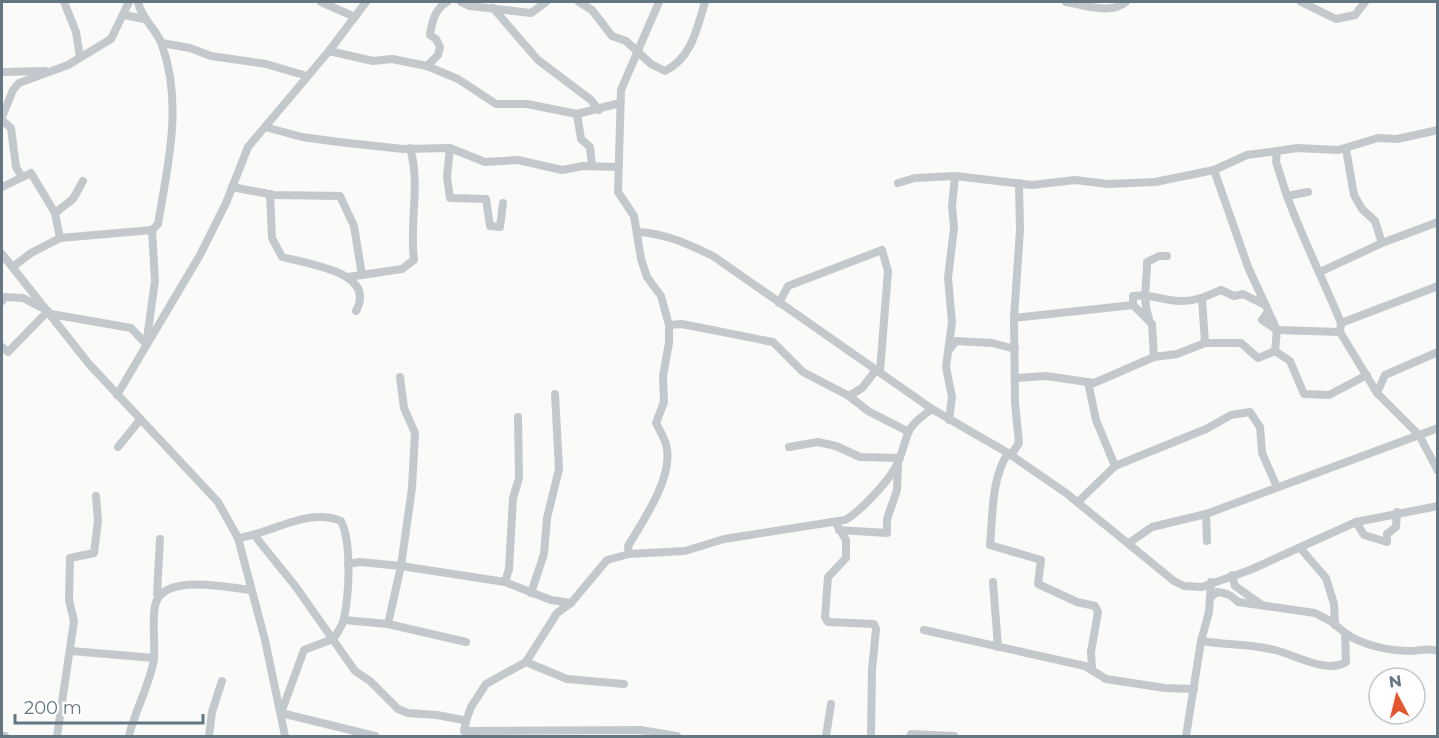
<svg xmlns="http://www.w3.org/2000/svg" width="1439" height="738" viewBox="0 0 1439 738" font-family="Montserrat,sans-serif">
	<style>
		.lines { fill: none; stroke-linecap: round; stroke-linejoin: round }
		.minor { stroke: #c3c8cc; stroke-width: 8 }
	</style>
	<rect width="100%" height="100%" fill="#fafaf8"/>
	<g class="lines">
		<g class="minor">
			<polyline points="64,2 76,32 80,57"/>
			<path d="M138 2C141 19 157 29 162 45 183 104 168 164 158 224L152 230 155 281 147 338"/>
			<polyline points="321,2 355,17"/>
			<polyline points="461,2 470,6 531,13 546,2"/>
			<path d="M579 2 592 10 612 36 626 41 651 64 665 71C692 58 697 28 705 2"/>
			<path d="M1066 2C1086 5 1110 15 1126 2"/>
			<polyline points="1301,2 1336,19 1355,15 1365,2"/>
			<polyline points="493,8 538,60 591,100 599,110"/>
			<polyline points="124,15 144,19"/>
			<polyline points="162,43 190,48 211,56 266,64 307,76"/>
			<polyline points="329,51 373,61 392,59 427,66 458,79 496,104 527,104 577,114 620,103"/>
			<path d="M427 66 438 55 440 47 436 39 430 35C432 21 435 9 447 2"/>
			<polyline points="2,72 45,71"/>
			<polyline points="577,114 581,139 590,147 592,166"/>
			<polyline points="2,117 13,90 19,83 68,65 111,39 129,2"/>
			<polyline points="2,120 11,128 16,167 22,177"/>
			<polyline points="265,127 302,137 339,142 403,149 450,148 485,162 518,160 562,170 583,166 619,167"/>
			<polyline points="450,148 447,177 450,198 486,199 490,226 500,227 503,203"/>
			<polyline points="1346,149 1354,195 1362,209 1375,221 1382,243"/>
			<polyline points="1214,170 1248,267 1277,330 1340,332"/>
			<polyline points="898,183 915,178 955,176 1032,185 1075,180 1108,184 1155,182 1214,170 1247,155 1277,151"/>
			<polyline points="2,187 31,173 55,213"/>
			<polyline points="232,187 274,195 340,196 354,226 362,275"/>
			<path d="M1308 192 1287 196C1303 240 1324 281 1341 323"/>
			<path d="M270 194 272 238 282 257C308 264 377 272 356 311"/>
			<polyline points="1287,196 1276,162 1277,151 1297,148 1338,150 1378,138 1397,139 1438,130"/>
			<path d="M639 232C667 234 688 244 713 256L932 409 1008 453 1066 493 1174 581 1184 586 1202 587 1250 570 1356 522 1438 506"/>
			<polyline points="60,238 152,230"/>
			<polyline points="2,254 89,364 218,502 238,538 265,640 285,736"/>
			<polyline points="14,266 31,253 60,238 55,213 73,199 83,181"/>
			<polyline points="1320,272 1382,243 1438,222"/>
			<path d="M348 277 402 269 414 260C409 222 421 185 410 148"/>
			<polyline points="1202,298 1205,343"/>
			<polyline points="2,301 5,297 23,298 48,311 8,352 2,347"/>
			<polyline points="779,303 788,286 882,250 888,271 880,371"/>
			<path d="M1133 305V296C1151 293 1163 301 1180 301 1195 302 1209 295 1221 290L1234 296 1243 294 1265 305"/>
			<polyline points="1268,312 1262,320 1277,330 1275,351"/>
			<polyline points="51,314 131,328 146,344"/>
			<polyline points="1014,318 1133,305 1152,324 1154,357"/>
			<path d="M1149 319C1142 300 1147 283 1147 262L1159 256H1167"/>
			<polyline points="669,325 682,324 773,342 803,372 849,396 862,388 877,369"/>
			<polyline points="949,350 956,341 992,343 1015,349"/>
			<polyline points="1438,352 1385,375 1377,393 1419,435 1438,471"/>
			<polyline points="1015,378 1046,376 1094,383 1154,357 1177,354 1205,343 1241,343 1258,358 1275,351 1290,361 1304,394 1329,395 1367,375"/>
			<polyline points="1088,382 1096,420 1115,466"/>
			<polyline points="1377,393 1340,332 1341,323 1438,286"/>
			<polyline points="117,395 200,255 226,203 248,147 329,51 366,2"/>
			<polyline points="849,396 868,411 907,431"/>
			<polyline points="949,420 952,397 946,367 952,322 948,278 954,228 952,206 955,176"/>
			<polyline points="118,447 139,421"/>
			<polyline points="789,447 818,442 836,446 860,457 900,458"/>
			<path d="M1008 453C991 479 993 515 990 545L1041 560 1038 584 1077 602 1095 606 1098 612 1091 652 1092 669"/>
			<polyline points="1011,455 1019,443 1015,403 1014,318 1020,230 1019,183"/>
			<polyline points="1078,502 1115,466 1206,429 1231,415 1250,412 1260,427 1262,453 1277,487"/>
			<polyline points="1206,514 1207,541"/>
			<polyline points="835,522 846,540 846,558 828,577 825,617 828,622 874,624 876,629 872,670 871,736"/>
			<polyline points="1356,522 1364,535 1387,542 1387,534 1396,527 1397,512"/>
			<polyline points="839,530 887,533 887,519 897,490 898,464"/>
			<polyline points="255,536 296,587 355,671 370,681 398,709 408,713 437,715 463,720 466,721 464,731 640,730 677,736"/>
			<path d="M238 538C271 534 307 507 341 521 352 543 349 595 344 618 343 626 337 633 333 639L304 650 281 713 375 736"/>
			<polyline points="1129,543 1152,527 1206,514 1438,428"/>
			<polyline points="1301,549 1326,578 1334,604 1335,625"/>
			<path d="M629 554 685 551 724 539 845 520C860 512 892 478 898 462 911 432 901 431 932 409"/>
			<polyline points="348,564 360,562 401,566 505,582 551,600 571,603"/>
			<polyline points="1232,575 1235,586 1262,605"/>
			<polyline points="505,582 509,569 513,498 519,478 518,417"/>
			<polyline points="993,582 998,647"/>
			<polyline points="531,593 544,554 547,518 559,469 555,394"/>
			<polyline points="157,594 160,539"/>
			<polyline points="344,620 388,624 466,642"/>
			<polyline points="388,624 401,566 412,488 415,433 404,408 400,377"/>
			<polyline points="924,630 1085,666 1106,679 1165,688 1194,689"/>
			<path d="M1345 633C1362 645 1389 651 1410 651 1420 651 1427 647 1438 651"/>
			<path d="M1201 641C1226 645 1252 644 1275 650 1295 655 1327 674 1346 662L1345 633 1332 622 1315 613 1238 602C1231 595 1227 593 1217 592L1210 598"/>
			<polyline points="71,651 154,658"/>
			<polyline points="526,662 567,679 624,684"/>
			<path d="M466 721 471 707 486 684 526 662 557 613 571 603 607 560 629 554 628 546C643 521 672 479 667 449 666 440 660 431 656 423L664 402 663 376 669 343V325L661 296 647 277 641 259 634 216 618 192 621 90 659 2"/>
			<polyline points="2,736 5,736"/>
			<polyline points="57,736 74,621 69,600 70,558 94,553 98,521 96,496"/>
			<path d="M129 736C134 713 153 677 154 657 155 640 152 623 155 606 161 573 225 587 250 590"/>
			<polyline points="209,736 212,712 222,681"/>
			<polyline points="826,736 831,704"/>
			<polyline points="910,736 911,734 954,736"/>
			<polyline points="1186,736 1201,641 1209,612 1211,582"/>
		</g>
	</g>
	<rect width="1439" height="738" fill="none" stroke="#657683" stroke-width="6"/>
	<g transform="translate(1397 696) rotate(353)"><circle r="28" fill="#ffffff" stroke="#c1c8cd" stroke-width="1.5"/>
	<path d="M0-4.5L10 22L0 15L-10 22Z" fill="#e4572e"/>
	<text y="-9" font-size="16" font-weight="bold" text-anchor="middle" fill="#657683">N</text>
	</g>
	<path d="M15 714v9h188v-9" fill="none" stroke="#657683" stroke-width="3"/>
	<text x="24" y="714" font-size="18" fill="#657683" stroke="#ffffff" stroke-width="4.5" paint-order="stroke">200 m</text>
</svg>
